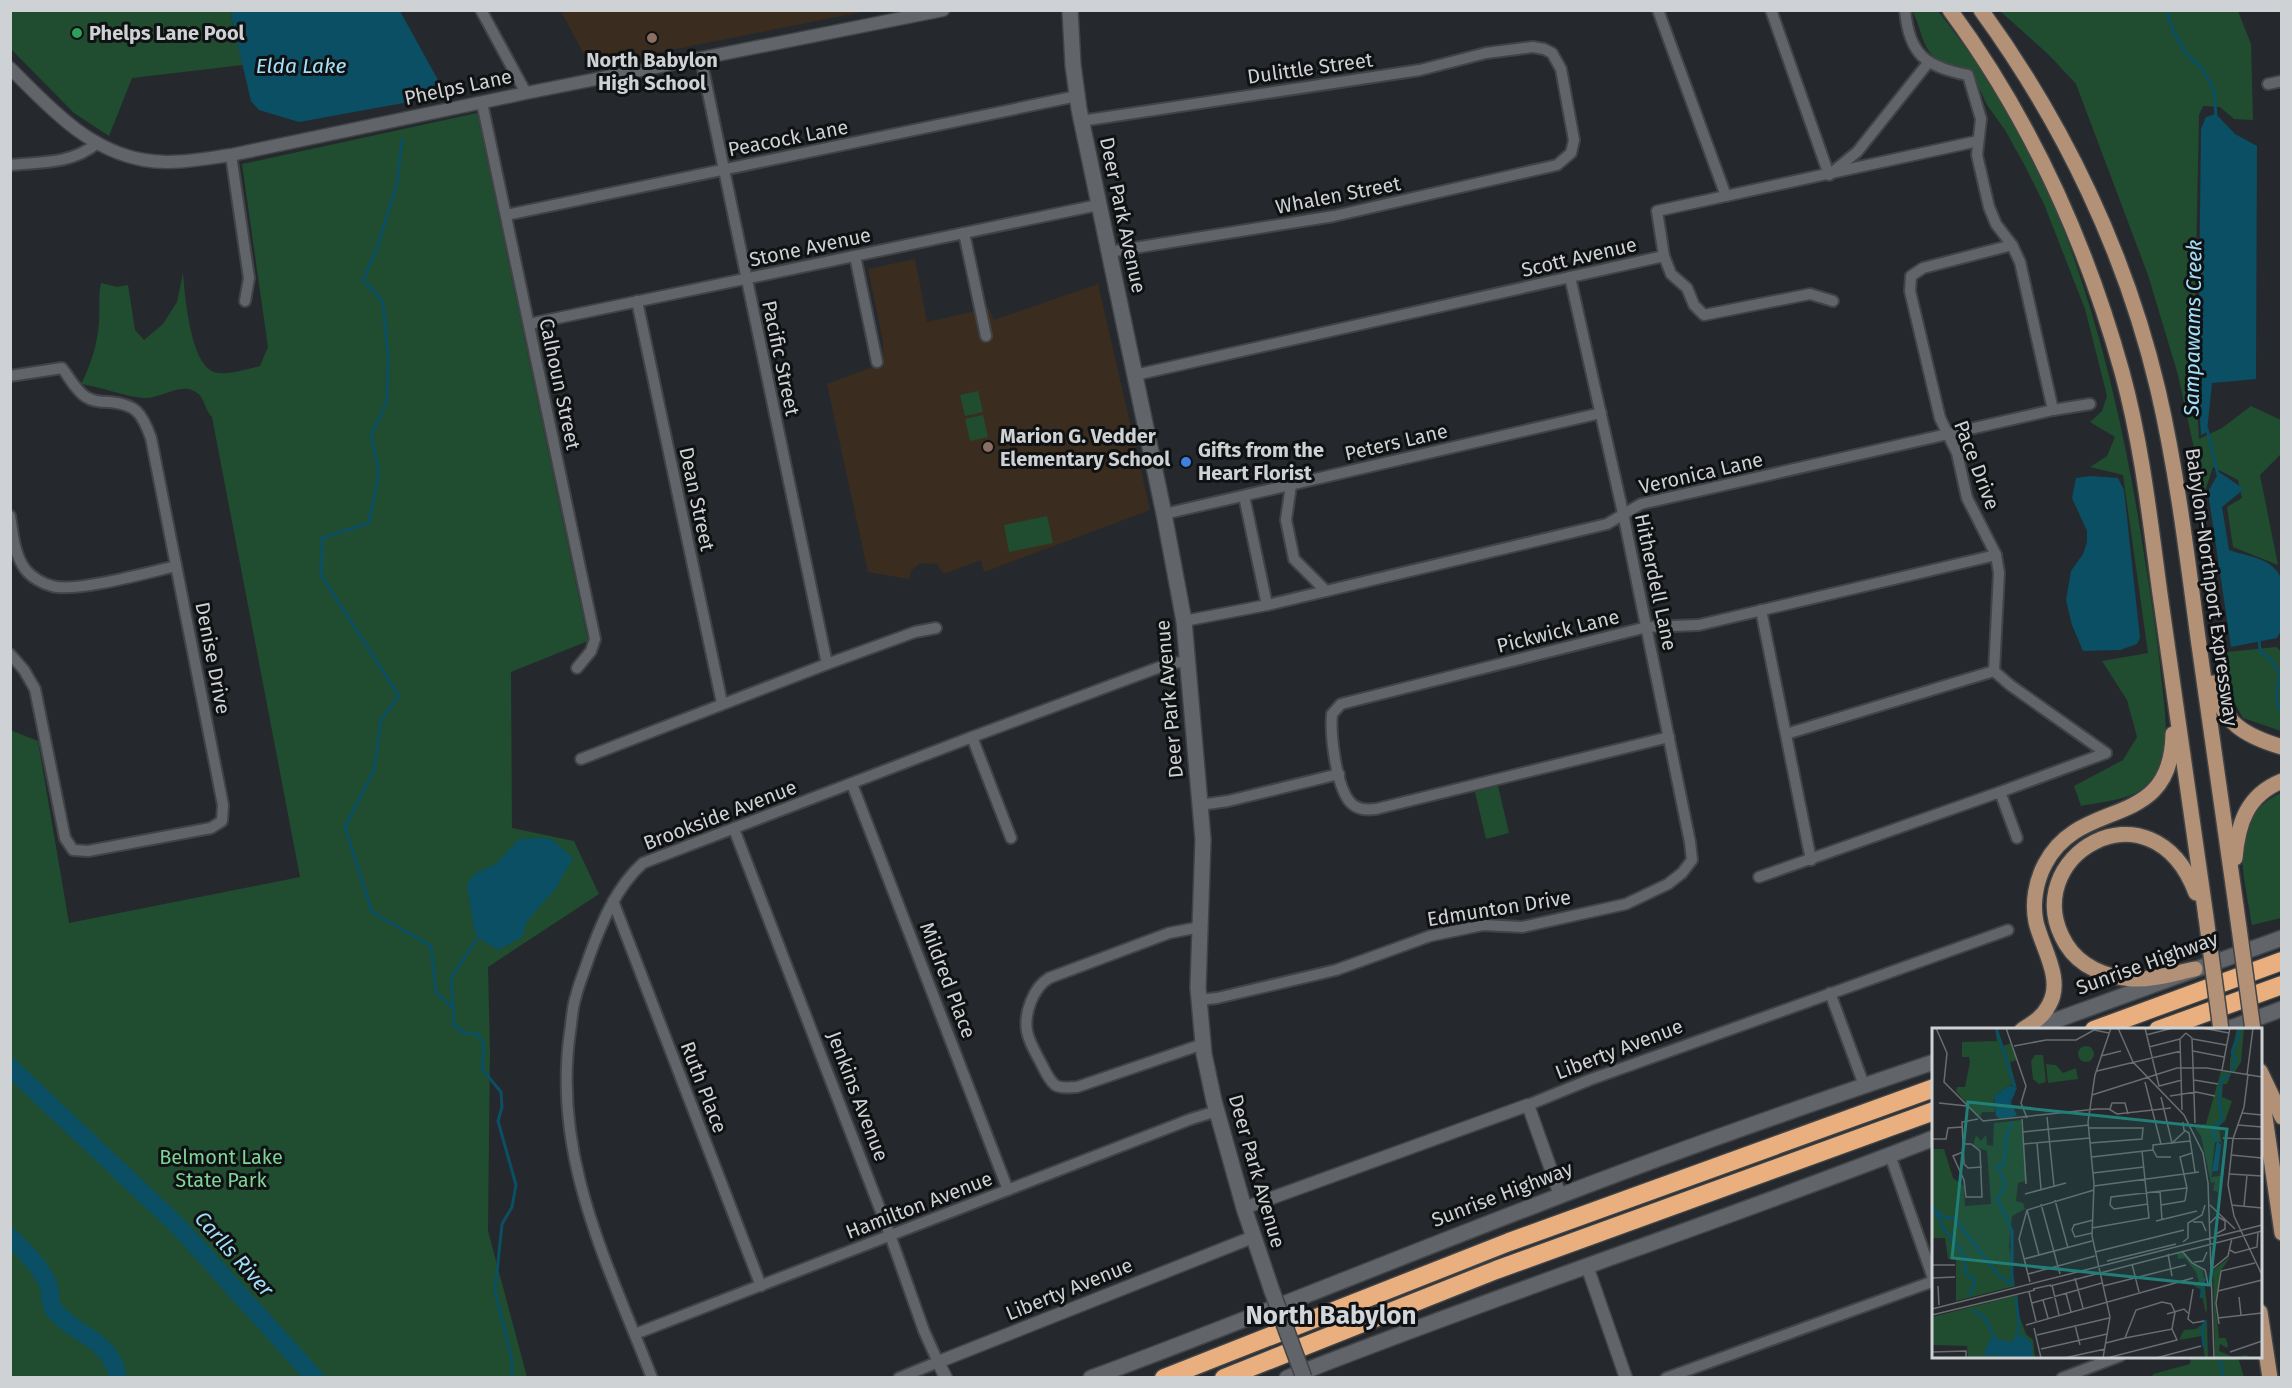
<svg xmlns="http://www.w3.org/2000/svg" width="2292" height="1388" viewBox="0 0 2292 1388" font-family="'Fira Sans',sans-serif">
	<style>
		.education { fill: #3a2d1f }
		.green { fill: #204c2f }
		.water { fill: #0a4f64 }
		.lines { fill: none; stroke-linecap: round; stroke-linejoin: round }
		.stream { stroke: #0a4f64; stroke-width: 3 }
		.river { stroke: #0a4f64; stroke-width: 18 }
		.minor-casing { stroke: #414447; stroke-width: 14 }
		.tertiary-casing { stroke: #414447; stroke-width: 15 }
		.secondary-casing { stroke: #414447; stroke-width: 18 }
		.primary-casing { stroke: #414447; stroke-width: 18 }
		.motorway-casing { stroke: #414447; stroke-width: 21 }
		.minor { stroke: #61656a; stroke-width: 10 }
		.tertiary { stroke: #61656a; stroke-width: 12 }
		.secondary { stroke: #61656a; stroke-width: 15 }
		.primary { stroke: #b39176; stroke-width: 15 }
		.motorway { stroke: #e9af7e; stroke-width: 18 }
		.secondary-bridge-casing { stroke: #414447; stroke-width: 18; stroke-linecap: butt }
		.primary-bridge-casing { stroke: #414447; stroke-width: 18; stroke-linecap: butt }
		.secondary-bridge { stroke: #61656a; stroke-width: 15 }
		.primary-bridge { stroke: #b39176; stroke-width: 15 }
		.leisure-dot { fill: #2e9e5b; stroke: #101113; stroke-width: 2 }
		.education-dot { fill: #8d6e63; stroke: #101113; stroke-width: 2 }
		.shop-dot { fill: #3f7fe0; stroke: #101113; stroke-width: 2 }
		.labels { text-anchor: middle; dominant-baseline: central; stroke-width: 6; stroke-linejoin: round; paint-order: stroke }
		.poi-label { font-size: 20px; font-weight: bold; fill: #cfd2d4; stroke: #101113; text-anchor: start }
		.street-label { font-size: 20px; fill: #cfd2d4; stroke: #101113 }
		.park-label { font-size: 20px; fill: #7fd498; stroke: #101113 }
		.water-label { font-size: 21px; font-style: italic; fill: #a2e0fa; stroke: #101113 }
		.district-label { font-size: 26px; font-weight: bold; fill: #d2d7dc; stroke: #101113 }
		.inset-river { fill: none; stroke: #0a4f64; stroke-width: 3 }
		.inset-road { fill: none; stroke: #696d70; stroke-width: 1.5 }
		.view { fill: #227f78; fill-opacity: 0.15; stroke: #227f78; stroke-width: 3 }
		.inset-edge { fill: none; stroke: #cfd2d4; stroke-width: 3 }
	</style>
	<rect width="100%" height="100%" fill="#25292d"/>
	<g class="education">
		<polygon points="561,11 867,11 590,66"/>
		<polygon points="915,259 927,322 989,308 994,320 1098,284 1150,510 984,572 981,560 944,574 937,564 920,563 911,571 909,579 868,572 827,384 883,363 883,342 868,269"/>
	</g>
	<g class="green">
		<polygon points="10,11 232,11 231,16 243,65 132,78 109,136 74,113 11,49"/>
		<path d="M1912 11H1938C1964 44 1988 78 2010 115 2017 126 2025 138 2030 150 2090 278 2123 415 2144 554 2150 591 2156 629 2160 666 2163 702 2174 745 2154 777 2140 800 2105 801 2081 806L2074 786 2123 760 2137 737 2127 700 2102 661 2148 653 2123 475 2090 467 2107 456 2115 437 2090 422 2102 411 2107 396 2085 309 2044 204 2025 166 2005 130 1987 105 1974 77C1955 70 1932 63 1924 42 1920 32 1918 21 1912 11Z"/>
		<polygon points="2000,11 2238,11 2251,44 2253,120 2234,119 2220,107 2203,106 2199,115 2194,359 2199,439 2222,428 2251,406 2281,420 2281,454 2260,475 2278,565 2233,547 2227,507 2242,498 2238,480 2213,467 2204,494 2178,375 2148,275 2076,84 2049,55"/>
		<path d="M477 113 588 641 511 672 512 828 574 841 599 894 488 967 490 1051 488 1231 527 1377H11L10 730 38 741 69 923 300 877 212 417C204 409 205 396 194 391 178 383 161 399 144 398 122 396 103 387 81 384 91 365 98 342 99 321 100 308 98 297 101 283L117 287 128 285 135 330 144 340 163 324 177 302 183 273C185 294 190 372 219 373 232 374 248 369 260 366L268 347 242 164Z"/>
		<polygon points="978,391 983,412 965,416 960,395"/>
		<polygon points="983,415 988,437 970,441 965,419"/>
		<polygon points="1047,516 1053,543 1009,552 1004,525"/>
		<polygon points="2276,647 2281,651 2281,731 2243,718 2230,695 2227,652"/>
		<polygon points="1498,786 1509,833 1486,839 1475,792"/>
		<path d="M2281 793V918L2252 925C2245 876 2224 819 2281 793Z"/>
		<polygon points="2191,1356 2238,1357 2244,1377 2152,1377 2153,1374 2190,1364"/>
	</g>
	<g class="water">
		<polygon points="232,11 400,11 438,80 426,97 409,102 299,122 259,110 251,101 231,16"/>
		<polygon points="2216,114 2235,134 2257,146 2256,379 2212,383 2207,432 2201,435 2198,385 2201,129 2206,117"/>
		<path d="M2219 472 2244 489 2222 507 2229 550C2249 557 2275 558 2282 581L2281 631 2277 638 2231 647 2208 492Z"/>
		<polygon points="2090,476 2118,478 2124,490 2140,638 2137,644 2120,650 2083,651 2072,625 2066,600 2071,571 2083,554 2087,542 2087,531 2072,498 2076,478"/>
		<polygon points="540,838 551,839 573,858 556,888 527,921 522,937 498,950 479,938 474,929 467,885 474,874 496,864 519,839"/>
	</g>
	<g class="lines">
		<g class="stream">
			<polyline points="2166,10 2174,32 2187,55 2201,67 2214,89 2216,117"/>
			<polyline points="402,140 397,184 377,248 363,280 383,302 388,357 387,401 371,436 379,472 369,523 322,538 321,575 399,696 381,720 374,770 345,827 372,912 431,946 436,992 453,1008 454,1025 464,1033 477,1033 484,1046 482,1069 501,1092 502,1107 498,1121 516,1185 512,1207 502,1224 495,1291 512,1360 512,1378"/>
			<polyline points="2207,429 2218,475"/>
			<path d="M2259 638 2260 651 2271 660 2281 676C2276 687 2274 701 2282 712"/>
			<polyline points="453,1008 451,978 478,937"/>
			<polyline points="2220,1356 2223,1378"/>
		</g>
		<g class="river">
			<polyline points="10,1067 179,1227 315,1378"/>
			<path d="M10 1237C25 1251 39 1265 48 1284 52 1292 48 1302 54 1310 75 1336 112 1339 118 1378"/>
		</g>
		<g class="minor-casing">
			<g id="minor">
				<polyline points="481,10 526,93"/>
				<polyline points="1658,10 1726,196"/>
				<polyline points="1771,10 1829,175 1857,152 1928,63"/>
				<path d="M1905 10C1909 55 1926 67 1968 75L1981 119 1977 155 1989 207 1996 224 2012 245 2020 262 2053 410"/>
				<polyline points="701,59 827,664"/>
				<polyline points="2268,84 2282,81"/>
				<polyline points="482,103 595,639 591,651 577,668"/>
				<polyline points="1081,121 1420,70 1486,53 1533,47 1544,49 1552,53 1561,69 1574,140 1571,153 1557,165 1334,216 1109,252"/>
				<polyline points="231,155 249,278 245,301"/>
				<path d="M10 165C42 162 71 164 96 144"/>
				<polyline points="506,215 1077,96"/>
				<polyline points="964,233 986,336"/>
				<polyline points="2012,245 1923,268 1911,276 1910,291 1940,418 1957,453 1967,498 1996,555 1999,573 1994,671 2010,685 2106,753"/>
				<polyline points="855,256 877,362"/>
				<polyline points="637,301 722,703"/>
				<polyline points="1833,301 1810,294 1704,315 1694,305 1687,288 1671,274 1664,256 1657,211 1978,141"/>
				<polyline points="529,324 1098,205"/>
				<polyline points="1135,375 1664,256"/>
				<path d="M10 376 62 368C70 378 75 390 86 397 92 401 101 402 109 402 136 404 142 413 151 438L223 805 222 821 211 828 88 851 73 850 65 838 35 689 24 670 10 654"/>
				<polyline points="1291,485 1286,520 1294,559 1326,591"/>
				<polyline points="1244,496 1267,605"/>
				<polyline points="1164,514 1601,413"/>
				<path d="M10 516C13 534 14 554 25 569 31 577 43 584 52 586 75 593 150 572 176 566"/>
				<polyline points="1761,610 1811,860"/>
				<polyline points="1184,621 1267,605 1607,524 1641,504 2053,410 2090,404"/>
				<polyline points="1786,734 1994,671"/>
				<polyline points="972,737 1011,838"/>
				<path d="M1669 737 1376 809C1366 810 1357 810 1350 802 1336 786 1330 734 1332 714L1341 704 1647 627 1699 625 1996 555"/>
				<polyline points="581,759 827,664 915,632 936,628"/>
				<polyline points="852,784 1008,1190"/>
				<polyline points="2000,792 2017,838"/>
				<polyline points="1200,805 1228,801 1339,774"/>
				<polyline points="734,829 890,1235 924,1331 938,1362 899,1378"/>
				<polyline points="1759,877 2000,792 2106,753"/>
				<polyline points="613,901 761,1286"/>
				<path d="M1200 927 1169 933 1049 978C1033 988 1024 1013 1027 1031 1029 1043 1037 1055 1042 1065 1045 1071 1049 1080 1055 1085 1061 1089 1070 1087 1077 1087L1203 1044"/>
				<polyline points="1830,993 1864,1085"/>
				<polyline points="1198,1000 1217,998 1336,970 1430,936 1483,925 1522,927 1626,904 1668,884 1682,873 1692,860 1690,842 1623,513 1570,277"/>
				<polyline points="1528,1105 1589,1080 2008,930"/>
				<polyline points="635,1334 1191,1119 1217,1111"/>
				<path d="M652 1378C608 1264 552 1158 570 1032 572 1020 572 1007 576 996 579 983 585 970 589 957 601 924 616 887 643 863L972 737 1168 664 1188 661"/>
				<polyline points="1666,1378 1934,1281 1890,1155"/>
				<polyline points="2062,1378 2120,1356"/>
			</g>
		</g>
		<g class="tertiary-casing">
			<g id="tertiary">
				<path d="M10 68C49 107 87 150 144 160 172 165 202 159 231 155L526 93 943 10"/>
				<polyline points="1244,1208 1528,1105 1560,1195"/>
				<polyline points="1587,1266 1626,1378"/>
				<polyline points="946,1378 938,1362 1253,1237"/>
			</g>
		</g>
		<g class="secondary-casing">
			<g id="secondary">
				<polyline points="1070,10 1073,65 1079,109 1164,514 1184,621 1203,839 1198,988 1204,1054 1214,1101 1244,1208 1272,1291"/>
				<polyline points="2029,1030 2282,938"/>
				<polyline points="2225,1030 2282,1009"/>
				<path d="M1091 1378C1240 1323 1387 1262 1536 1205 1667 1154 1800 1107 1934 1062"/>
				<path d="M1287 1378C1501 1293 1720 1222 1934 1138"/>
			</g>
		</g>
		<g class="primary-casing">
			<g id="primary">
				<path d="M1950 10C2030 119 2086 242 2122 372 2142 445 2150 520 2160 594 2175 702 2190 810 2206 917"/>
				<path d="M1981 10C2064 124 2126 254 2158 390 2177 472 2187 555 2198 638 2211 727 2224 816 2236 906"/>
				<path d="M2213 683C2222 723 2245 736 2282 747"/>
				<path d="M2235 858C2238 823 2247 795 2282 781"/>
				<path d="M2195 969C2175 973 2153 980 2132 979 2106 977 2080 967 2066 944 2014 858 2151 775 2196 893"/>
				<path d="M2022 1030C2033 1023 2043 1017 2049 1005 2064 979 2042 948 2036 922 2032 903 2036 881 2045 864 2081 795 2171 833 2173 734"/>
				<polyline points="2260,1071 2282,1117"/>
				<polyline points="2260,1083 2282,1233"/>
				<polyline points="2260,1312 2270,1378"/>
			</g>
		</g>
		<g class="motorway-casing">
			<g id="motorway">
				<polyline points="2094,1030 2282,961"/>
				<polyline points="2158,1030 2282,985"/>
				<polyline points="1164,1378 1509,1242 1934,1088"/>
				<polyline points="1224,1378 1496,1270 1934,1111"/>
			</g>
		</g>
		<use href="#minor" class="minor"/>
		<use href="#tertiary" class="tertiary"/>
		<use href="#secondary" class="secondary"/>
		<use href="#primary" class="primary"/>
		<use href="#motorway" class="motorway"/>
		<g class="secondary-bridge-casing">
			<polyline id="secondary-bridge" points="1272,1291 1304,1378"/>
		</g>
		<g class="primary-bridge-casing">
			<g id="primary-bridge">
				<polyline points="2236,906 2253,1030"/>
				<polyline points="2206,917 2221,1030"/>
			</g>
		</g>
		<use href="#secondary-bridge" class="secondary-bridge"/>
		<use href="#primary-bridge" class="primary-bridge"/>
	</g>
	<circle class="leisure-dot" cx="77" cy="33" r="6"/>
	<g class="education-dot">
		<circle cx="652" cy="38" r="6"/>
		<circle cx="988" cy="447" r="6"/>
	</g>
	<circle class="shop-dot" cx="1186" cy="462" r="6"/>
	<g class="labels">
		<g class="poi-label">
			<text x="89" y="33">Phelps Lane Pool</text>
			<text x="652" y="60" text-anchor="middle">North Babylon<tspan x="652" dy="23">High School</tspan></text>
			<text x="1000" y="436">Marion G. Vedder<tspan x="1000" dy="23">Elementary School</tspan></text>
			<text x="1198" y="450">Gifts from the<tspan x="1198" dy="23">Heart Florist</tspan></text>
		</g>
		<g class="street-label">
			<text transform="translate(1310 68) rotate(-8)">Dulittle Street</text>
			<text transform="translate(458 87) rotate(-12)">Phelps Lane</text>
			<text transform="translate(788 138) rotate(-11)">Peacock Lane</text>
			<text transform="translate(1338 195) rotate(-11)">Whalen Street</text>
			<text transform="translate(1123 215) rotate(78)">Deer Park Avenue</text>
			<text transform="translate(810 247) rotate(-12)">Stone Avenue</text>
			<text transform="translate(1579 257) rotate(-13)">Scott Avenue</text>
			<text transform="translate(781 358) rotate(78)">Pacific Street</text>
			<text transform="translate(560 384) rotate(78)">Calhoun Street</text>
			<text transform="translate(1396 442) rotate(-13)">Peters Lane</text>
			<text transform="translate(1977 465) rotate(69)">Pace Drive</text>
			<text transform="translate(1701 473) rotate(-13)">Veronica Lane</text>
			<text transform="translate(697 499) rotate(78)">Dean Street</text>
			<text transform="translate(1656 582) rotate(78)">Hitherdell Lane</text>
			<text transform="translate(2212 587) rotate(82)">Babylon-Northport Expressway</text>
			<text transform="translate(1558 631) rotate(-14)">Pickwick Lane</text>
			<text transform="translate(213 658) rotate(79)">Denise Drive</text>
			<text transform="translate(1169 699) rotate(-95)">Deer Park Avenue</text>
			<text transform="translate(720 815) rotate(-21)">Brookside Avenue</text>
			<text transform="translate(1499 908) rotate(-9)">Edmunton Drive</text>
			<text transform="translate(2147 963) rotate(-20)">Sunrise Highway</text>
			<text transform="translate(948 980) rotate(69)">Mildred Place</text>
			<text transform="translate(1619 1049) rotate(-21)">Liberty Avenue</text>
			<text transform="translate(704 1087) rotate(69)">Ruth Place</text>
			<text transform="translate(858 1096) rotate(69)">Jenkins Avenue</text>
			<text transform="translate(1257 1171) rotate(74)">Deer Park Avenue</text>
			<text transform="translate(1502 1194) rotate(-21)">Sunrise Highway</text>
			<text transform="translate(919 1205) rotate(-21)">Hamilton Avenue</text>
			<text transform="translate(1069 1289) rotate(-22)">Liberty Avenue</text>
		</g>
		<g class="park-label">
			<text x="221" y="1157">Belmont Lake<tspan x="221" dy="23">State Park</tspan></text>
		</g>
		<g class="water-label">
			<text x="301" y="66">Elda Lake</text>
			<text transform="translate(2193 328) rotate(-89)">Sampawams Creek</text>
			<text transform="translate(234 1254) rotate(48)">Carlls River</text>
		</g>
		<g class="district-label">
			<text x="1331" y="1315">North Babylon</text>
		</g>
	</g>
	<g transform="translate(1932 1028)">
		<rect width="330" height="330" fill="#25292d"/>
		<path d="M63 0 70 18 80 15 85 32 78 34 84 58 78 57 62 68 63 84H50L47 90 24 63 25 59H33L38 34 37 29H30V14L65 13ZM305 0H312L309 34 303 44 298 43V32ZM146 26a8 8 0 1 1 16 0a8 8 0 1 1-16 0ZM103 27H111L114 54 107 56 101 51 99 33ZM114 36 124 37 131 45 144 40 146 51 116 55ZM289 43 299 45 295 56H291L290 69 300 73 293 93 287 98 289 114 283 113 279 149 289 148 286 164 281 162 283 154 279 155 269 108 261 97 274 96ZM89 92 95 153 86 155 84 173 91 175 93 181 80 188 77 218 83 258 24 273V231H16L13 210H0V121H12L21 150 32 158 33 178 59 176 55 123 41 118 44 107 49 113 54 107 55 117 61 118 62 95ZM251 224 271 243 274 269 275 280 274 286 269 262 261 257 267 253 264 244 253 230 246 231 245 225ZM298 229 289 243 283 274 287 310H294L296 317 295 320 288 316 287 323 301 329 314 327 318 329 311 330H283L281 242ZM86 267 84 279 94 306 101 312 103 330H36L35 318 0 317V289ZM275 293 276 330H273L270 308 247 312 252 302 264 301Z" fill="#204c2f"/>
		<path d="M78 57 85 60 79 74 85 88 69 91 64 88 62 68ZM285 113 289 117 286 143H281L279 149ZM91 306 99 315 101 330 51 327 59 310 73 313 77 311V316Z" fill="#0a4f64"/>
		<path class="inset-river" d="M64 0 83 59M299 42 304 34 300 24 309 0M284 114 280 100 290 92 287 69 290 51 298 46M0 176 12 201 33 229V245L43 252 38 268M1 181 12 189 22 190 67 248 81 257M80 256V203L66 171 73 157 66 138 72 137 74 109 80 94M269 270 272 250M41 282 53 290 64 313M82 317 87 297 84 269M272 319 270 301 274 292"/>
		<path class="inset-road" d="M4 0 15 25 12 54 51 93 165 81H177L185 86 239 80M74 0 94 58 89 75 95 90M186 0 201 34 252 87 271 125 276 155 282 330M213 0 227 58 250 52M270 0 297 5M254 5 260 10 263 95M214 7 241 0M261 11 294 17M82 18 114 12H144L162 2 177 5M217 19 248 11M261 23 292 29M169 28 189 23M290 42 298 0M165 43 249 23M315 47 321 0M316 47 312 79 301 111 296 157 302 188 330 247M262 52 286 56M213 54 229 116M160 67 245 40H275L330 49M238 68 264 64 283 68M229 69 240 115 253 103M7 75 35 78M178 81 180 75H193L196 86M250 82 248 11 254 5M310 85 330 87M115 89 122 158M46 91 30 94 32 136 36 140 50 139M90 91 94 156M251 94 252 102 257 105 263 144M306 97 330 99M157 100H211L210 111 158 115M91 104 157 97M291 110 330 111M0 111H14L16 100 30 99M105 115 109 161M31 116H39L48 123 50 169H34L32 152 21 128 31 124M92 116 158 110M221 122V117L258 113M221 122 225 129H239M299 127 330 130M160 129 221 122M161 145 212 139M298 146 330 148M162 158 267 144M228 163 230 192M93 166 134 155M123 172 136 220M253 173 255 160 248 129 260 125M109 176 128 246M178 177 179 169 255 160M178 177 182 181 216 176M229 177 253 173M278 177 303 201M299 177 330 180M312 178 315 147M95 182 107 227M224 193 265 183M261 194H270L274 203M278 195 285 188 293 193V201L284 206M160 200 217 190 210 123M160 205 143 209 140 202 142 197 161 192M251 214 256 210V195L270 187 273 177M298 222 303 225 325 219 326 204M250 223 260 235 273 242 276 256M163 224 252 202M236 226 240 248M92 231 160 213M175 233 244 216M262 234 271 233 275 224M200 236 207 264M0 237H23M280 241 296 228 300 210M96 246 163 228M0 250 23 249M143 250 151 280M98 254 87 211 95 182 162 162M120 257 127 287M6 258 7 277M118 258 330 203M171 258 254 237M101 261 119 257M261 261 256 291 261 295 272 293M286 263 330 252M97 264 104 293M134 265 139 284M307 269 309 287M111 272 116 290M100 275 170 255M0 281 330 197M235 286 252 281 256 285M0 287 103 262M286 290 330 285M287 296 284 275 289 243 323 235M94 297 261 250M143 297 148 317M102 300 109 330M105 307 177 290M174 315 193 310 204 282 230 274 239 276 243 284 240 301M109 321 175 306M0 324 34 323V330M298 324 330 313M132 330 173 321M171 330 178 289 160 208 162 156 156 94 163 47 179 0M175 330 245 312 240 301 193 310M224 330 269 318"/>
		<path class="view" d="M36 74 295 101 278 257 20 230Z"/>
		<rect width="330" height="330" class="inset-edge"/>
	</g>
	<rect width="2292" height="1388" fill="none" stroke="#cfd2d4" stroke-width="24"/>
</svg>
